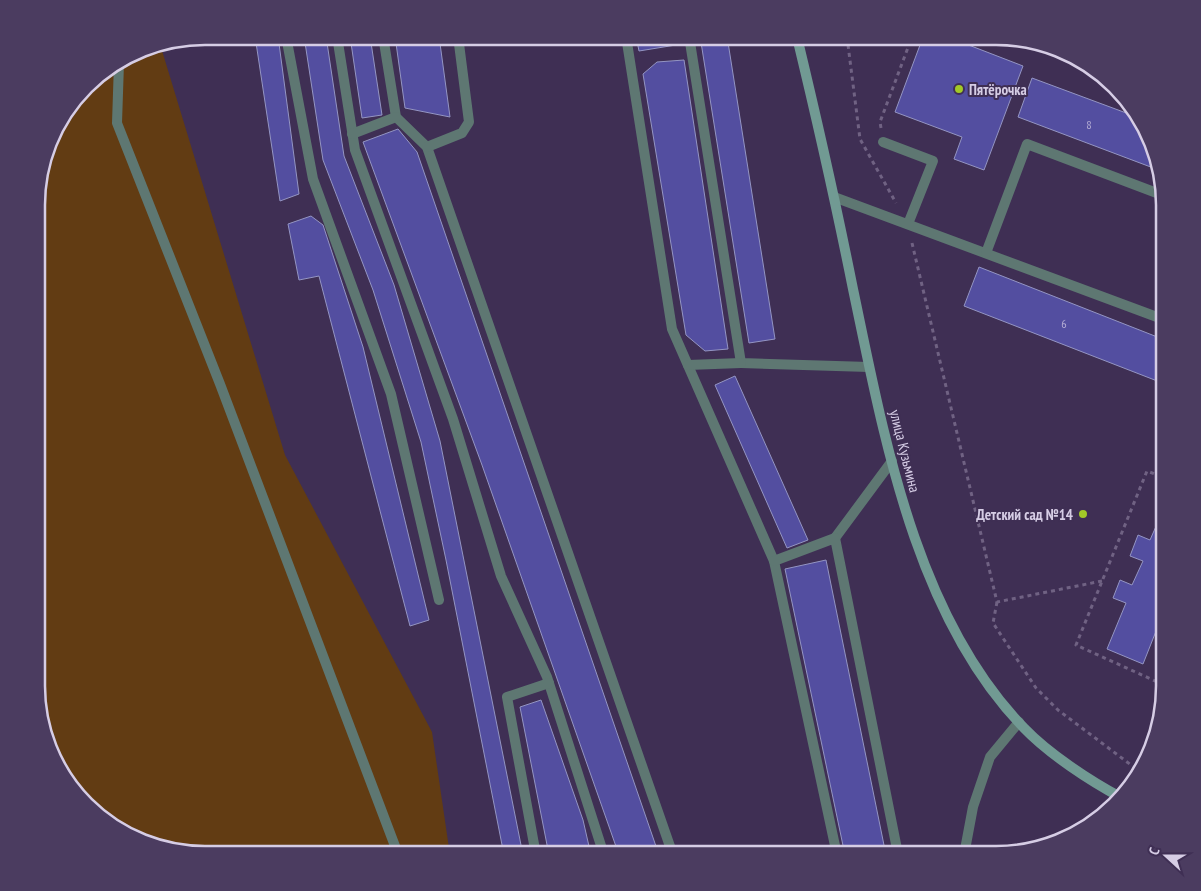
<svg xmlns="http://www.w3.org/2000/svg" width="1201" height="891" viewBox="0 0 1201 891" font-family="'PT Sans Narrow',sans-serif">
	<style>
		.green { fill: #623c13 }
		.building { fill: #534ea0; stroke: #9495c3 }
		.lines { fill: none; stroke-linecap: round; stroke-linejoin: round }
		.path { stroke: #706283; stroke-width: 3; stroke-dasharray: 4 4; stroke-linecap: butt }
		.lane { stroke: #5e7772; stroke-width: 10 }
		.secondary { stroke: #719a93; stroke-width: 10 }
		.poi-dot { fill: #a2c927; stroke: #3f2f54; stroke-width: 2 }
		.labels { text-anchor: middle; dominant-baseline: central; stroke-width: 4; stroke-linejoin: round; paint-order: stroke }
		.number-label { font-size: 12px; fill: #b5add4 }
		.poi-label { font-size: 15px; font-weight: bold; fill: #d6cde5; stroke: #3f2f54; text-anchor: start }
		.street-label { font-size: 15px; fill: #d6cde5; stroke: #3f2f54 }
		.rim { fill: none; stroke: #d6cde5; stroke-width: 2.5 }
	</style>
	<rect width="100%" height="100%" fill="#3f2f54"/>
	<polygon class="green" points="160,44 285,455 432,732 450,855 194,854 141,842 94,813 54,761 37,697 38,183 59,121 94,78 151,45"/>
	<g class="building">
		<polygon points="255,36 278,36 299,194 280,201"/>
		<polygon points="304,36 326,36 344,156 394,285 440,441 523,855 504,855 446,560 421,442 373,290 323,160"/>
		<polygon points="350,36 370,36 382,115 362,118"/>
		<polygon points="395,36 439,36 450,117 405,108"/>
		<polygon points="636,36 681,36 682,44 639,51"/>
		<polygon points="700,36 727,36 775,339 749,343"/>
		<polygon points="923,37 968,37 966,44 1023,66 984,170 954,159 962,137 895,112"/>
		<polygon points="684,60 728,349 705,351 686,335 643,74 657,62"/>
		<polygon points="1032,78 1137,117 1147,131 1156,169 1018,117"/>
		<polygon points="398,129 417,152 659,855 619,855 482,465 363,142"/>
		<polygon points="311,216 323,225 363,347 429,620 410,626 319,276 299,280 288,224"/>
		<polygon points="979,267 1165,340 1165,384 964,306"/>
		<polygon points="735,376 808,540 787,548 715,385"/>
		<polygon points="1165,506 1164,611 1143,664 1107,649 1126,603 1113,598 1120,580 1132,585 1143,561 1130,556 1138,535 1150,540"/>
		<polygon points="826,560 886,855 845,855 785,569"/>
		<polygon points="541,700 583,820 591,855 549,855 520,707"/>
	</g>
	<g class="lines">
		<g class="path">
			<polyline points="847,37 860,139 896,203"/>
			<polyline points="881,128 880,122 912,37"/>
			<polyline points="912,243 997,602 1102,581"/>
			<polyline points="997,602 993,623 1036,688 1058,710 1139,771"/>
			<polyline points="1164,685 1076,645 1147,471 1165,478"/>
		</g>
		<g class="lane">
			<polyline points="286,36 313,179 391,394 439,600"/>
			<polyline points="337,36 355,150 453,419 501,576 547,677 604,855"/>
			<polyline points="383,36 396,117 427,147 673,855"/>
			<polyline points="626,36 672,329 774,561 837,855"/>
			<polyline points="689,36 741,363 869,367"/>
			<polyline points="119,63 117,123 220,384 398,854"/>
			<polyline points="352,134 396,117"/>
			<polyline points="883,142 933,161 908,224"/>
			<polyline points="427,147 462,133 469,122 458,36"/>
			<polyline points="834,197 1165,320"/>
			<polyline points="986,253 1027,144 1162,195"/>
			<polyline points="688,365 741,363"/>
			<polyline points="835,538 892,461"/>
			<polyline points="774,561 835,538 897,849 899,855"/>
			<polyline points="536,855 507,697 549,683"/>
			<polyline points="964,855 973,807 990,757 1019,722"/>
		</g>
		<path class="secondary" d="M797 37C817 120 836 204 853 289 884 436 915 616 1024 728 1049 754 1090 781 1122 798"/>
	</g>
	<g class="poi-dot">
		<circle cx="959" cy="89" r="5"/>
		<circle cx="1083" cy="514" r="5"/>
	</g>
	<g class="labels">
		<g class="number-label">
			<text x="1089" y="124">8</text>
			<text x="1064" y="323">6</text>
		</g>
		<g class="poi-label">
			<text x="969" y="89">Пятёрочка</text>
			<text x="1073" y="514" text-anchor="end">Детский сад №14</text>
		</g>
		<g class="street-label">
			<text transform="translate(905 451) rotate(76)">улица Кузьмина</text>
		</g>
	</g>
	<path d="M0 0H1201V891H0ZM205 45H996A160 160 0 0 1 1156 205V686A160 160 0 0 1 996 846H205A160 160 0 0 1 45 686V205A160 160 0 0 1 205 45Z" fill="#4b3c60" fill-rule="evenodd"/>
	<path class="rim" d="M205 45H996A160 160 0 0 1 1156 205V686A160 160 0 0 1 996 846H205A160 160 0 0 1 45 686V205A160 160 0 0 1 205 45Z"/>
	<g transform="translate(1166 856) rotate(291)" stroke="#3f2f54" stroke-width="4" paint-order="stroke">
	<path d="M0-4L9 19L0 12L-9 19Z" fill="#d6cde5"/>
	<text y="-8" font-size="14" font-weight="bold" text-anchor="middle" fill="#d6cde5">С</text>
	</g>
</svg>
